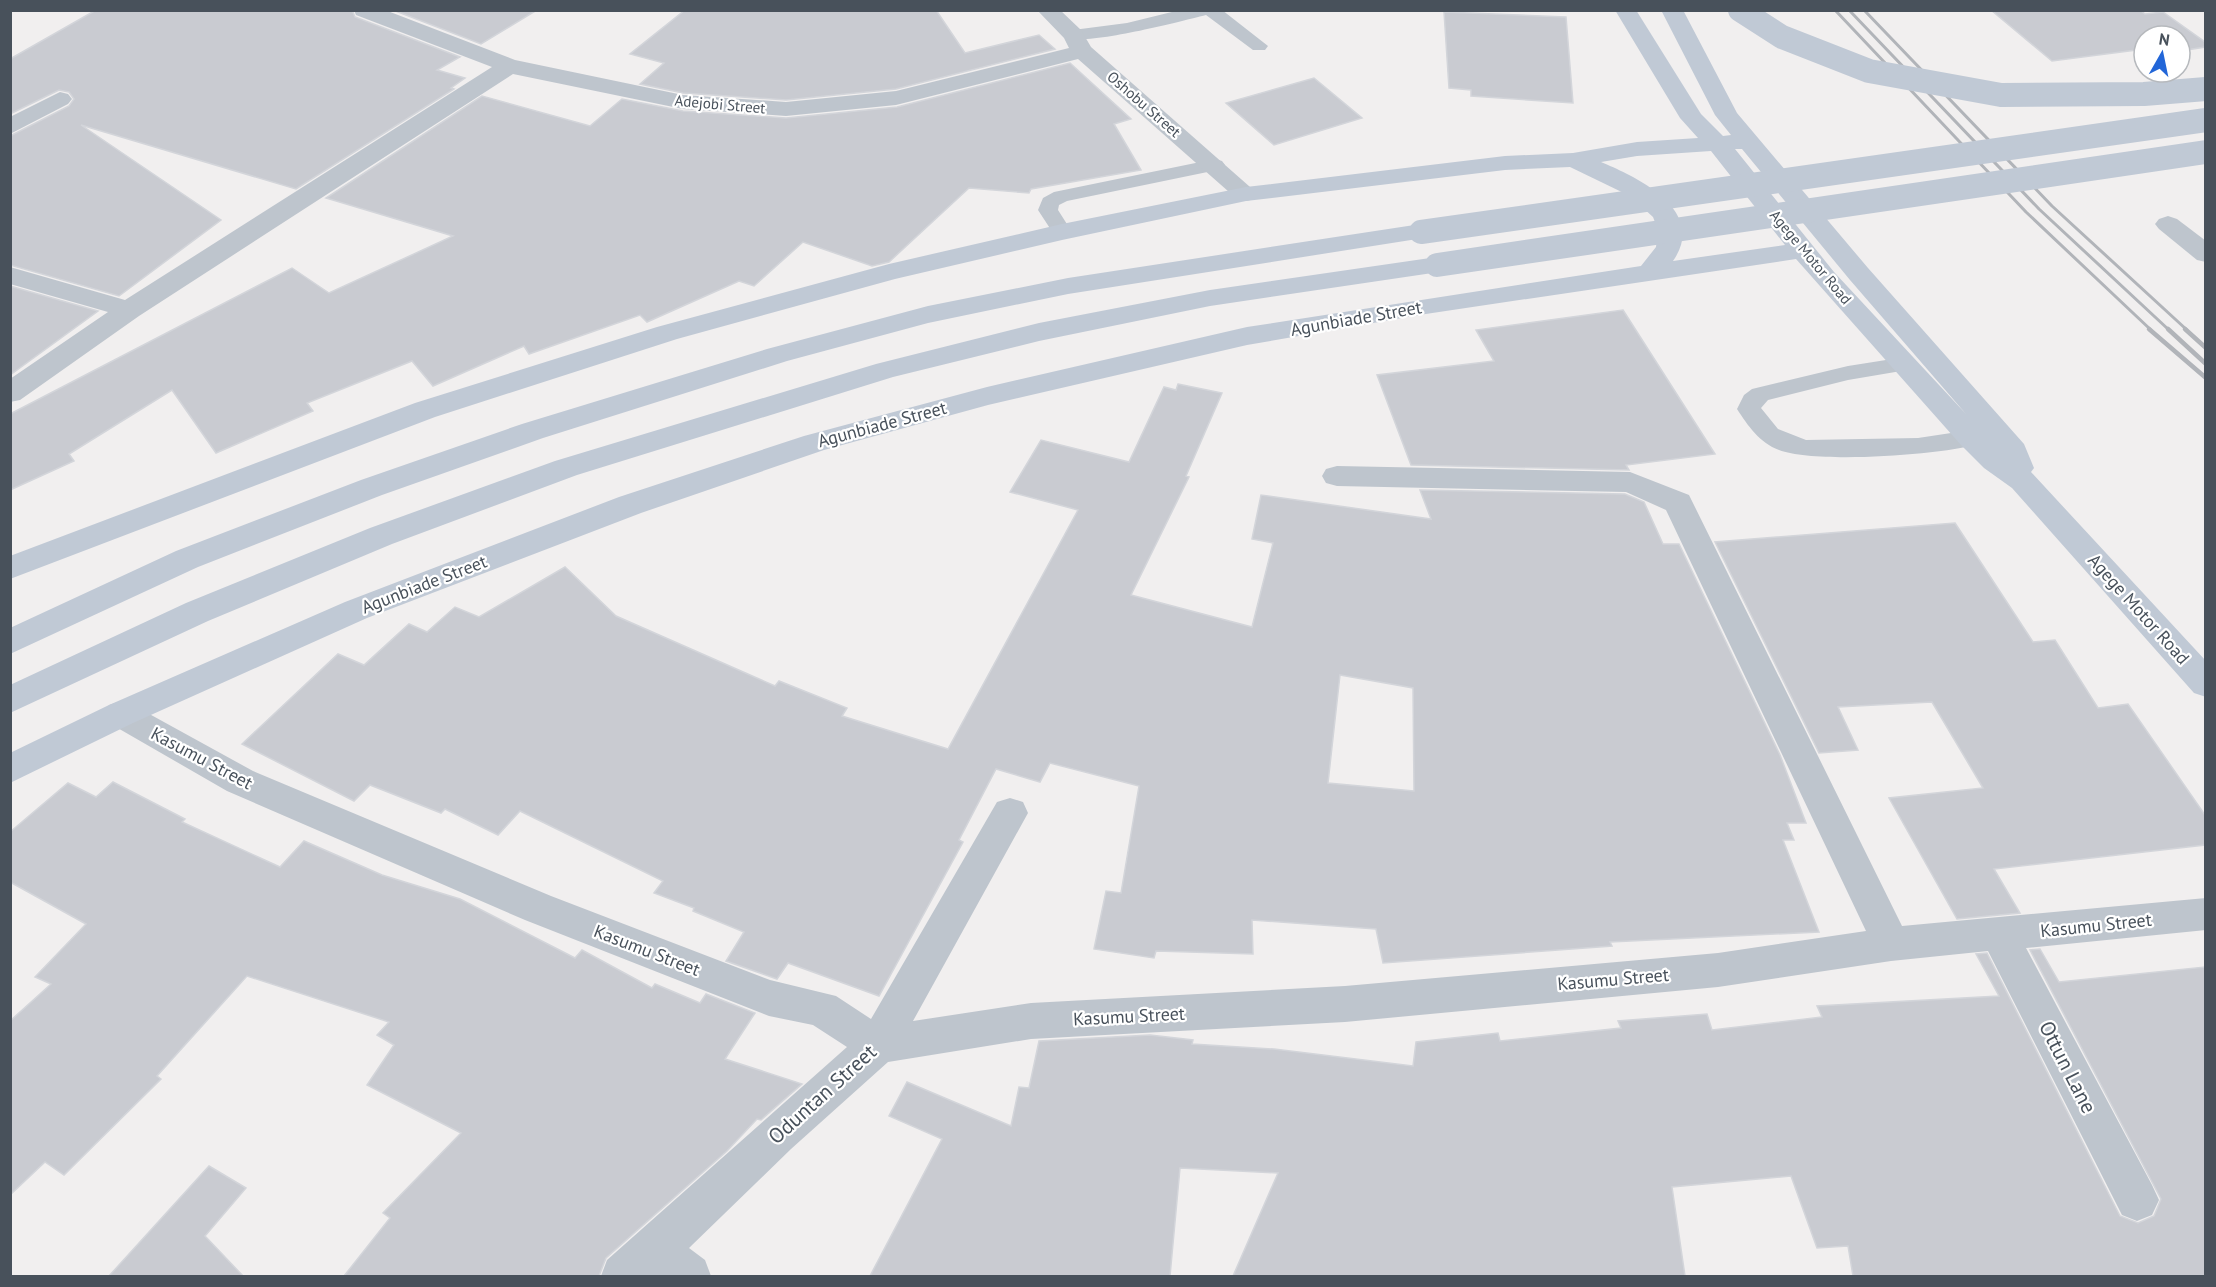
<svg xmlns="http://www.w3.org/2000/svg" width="2216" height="1287" viewBox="0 0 2216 1287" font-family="'PT Sans',sans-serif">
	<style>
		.building { fill: #c9cbd1; stroke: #d3d5da; stroke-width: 1.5; fill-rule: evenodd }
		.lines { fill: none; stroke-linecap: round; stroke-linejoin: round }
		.lane { fill: #bec5cd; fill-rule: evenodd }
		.street { fill: #bec5cd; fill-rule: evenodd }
		.secondary { fill: #c0c9d5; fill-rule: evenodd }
		.rail-far1 { stroke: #b1b4b9; stroke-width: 3 }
		.rail { stroke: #b1b4b9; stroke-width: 4.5 }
		.secondary-bridge { stroke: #c0c9d5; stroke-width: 24 }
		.labels { text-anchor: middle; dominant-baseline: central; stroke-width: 4.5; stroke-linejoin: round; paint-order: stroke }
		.far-street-label { font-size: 15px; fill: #48515b; stroke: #fff }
		.street-label { font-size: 18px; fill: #48515b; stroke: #fff }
		.near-street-label { font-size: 21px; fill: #48515b; stroke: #fff }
	</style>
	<rect width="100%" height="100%" fill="#f1efef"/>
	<g class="building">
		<polygon points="96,10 352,10 355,17 460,57 437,70 465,78 451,88 454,89 296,189 81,125 221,220 119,296 10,265 10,136 69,106 74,99 69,92 59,90 10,114 10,59"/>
		<polygon points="393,10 537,10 481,44"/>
		<polygon points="685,10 936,10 965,53 1039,35 1055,49 896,89 786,100 683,93 640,84 664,63 630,54"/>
		<polygon points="1991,10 2140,10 2145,14 2163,12 2205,42 2205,47 2180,51 2180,36 2144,36 2144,49 2052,61"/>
		<polygon points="1444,12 1566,17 1573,103 1471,96 1471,90 1449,88"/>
		<polygon points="1070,63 1131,119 1114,124 1141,170 1031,189 1029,193 969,188 889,262 872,266 803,242 754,286 739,281 647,322 640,315 529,354 524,346 433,386 412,361 307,403 313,411 216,453 172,390 69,454 74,461 10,490 10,414 292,268 329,293 453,236 326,198 482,96 590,126 622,99 683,111 786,118 897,107"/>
		<polygon points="1314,78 1362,118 1274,145 1226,103"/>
		<polygon points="10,286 98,311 10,375"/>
		<polygon points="1623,310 1715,454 1626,465 1629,470 1411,465 1377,375 1494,361 1476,330"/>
		<path d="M1178 384 1222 393 1186 476 1189 477 1131 595 1252 627 1273 543 1252 539 1261 495 1431 519 1420 490 1625 494 1644 502 1663 544H1679L1780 755 1806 823H1787L1794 840H1783L1819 932 1610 942 1612 946 1383 963 1376 929 1252 920 1253 954 1156 951 1154 958 1094 949 1106 891 1121 893 1139 786 1050 763 1040 782 996 769 959 840 963 842 879 996 788 963 777 979 726 961 744 932 693 911 694 908 654 893 663 881 520 811 498 835 445 809 441 813 370 785 354 801 242 744 338 654 364 665 409 624 427 632 455 607 479 617 565 567 616 616 775 686 779 681 847 708 842 716 948 749 1078 510 1010 492 1041 440 1129 462 1164 387 1176 390ZM1340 675 1413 688 1414 791 1328 783Z"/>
		<polygon points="1955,523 2033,642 2055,640 2098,708 2128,704 2205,815 2205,845 1994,869 2020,913 1957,919 1889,798 1983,788 1932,702 1838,707 1858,750 1819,753 1715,542"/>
		<polygon points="113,782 185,819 182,822 280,867 304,841 382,875 460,899 575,958 582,950 652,988 655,984 700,1003 706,994 755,1013 725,1059 802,1084 761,1120 757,1119 727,1151 606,1258 599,1276 344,1276 390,1218 383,1213 461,1133 367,1085 394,1045 377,1035 389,1022 247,976 157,1076 161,1079 64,1175 45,1162 10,1195 10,1021 51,984 35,977 86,924 10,882 10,832 68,783 96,797"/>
		<polygon points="2040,949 2059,982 2205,967 2205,1276 1853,1276 1848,1246 1817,1248 1791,1176 1672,1187 1685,1276 1233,1276 1278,1173 1180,1168 1170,1276 870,1276 942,1139 889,1116 907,1082 1011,1126 1019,1087 1029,1088 1039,1041 1150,1035 1193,1040 1192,1044 1274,1049 1413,1066 1416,1042 1498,1033 1500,1041 1621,1028 1618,1021 1707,1014 1712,1030 1822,1017 1817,1006 1999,996 1976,954 1987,953 2120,1216 2138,1223 2154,1216 2161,1199 2030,950"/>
		<polygon points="209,1166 246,1188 205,1236 243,1276 109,1276"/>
	</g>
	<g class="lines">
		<g class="lane">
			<path d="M1180 10H1222L1268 46 1265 50H1253L1206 15C1185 20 1074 50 1064 35L1073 30 1127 23Z"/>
			<polygon points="1215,159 1222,161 1225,165 1222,169 1067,201 1059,205 1058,210 1072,232 1069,236 1055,236 1038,210 1043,198 1054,192"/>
			<path d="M1905 357 1913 359 1916 364 1913 369 1848 380 1768 400 1761 408 1778 429 1806 440 1918 438 1971 430 1979 432 1983 438 1979 444C1940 455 1816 464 1779 450 1760 443 1748 426 1737 409L1744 395 1752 389 1848 366Z"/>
		</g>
		<g class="street">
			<polygon points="354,10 385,10 515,60 683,95 786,102 896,91 1069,48 1064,38 1037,10 1060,10 1081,30 1091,47 1258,194 1255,199 1246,201 1237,199 1078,59 896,105 786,116 683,109 513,74 139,316 20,400 10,402 10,379 108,312 10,284 10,267 125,300 492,67 356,15"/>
			<polygon points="60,92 68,94 72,99 68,104 10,134 10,117"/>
			<polygon points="2168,216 2177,219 2206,241 2206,262 2197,260 2159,229 2155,224 2159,219"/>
			<polygon points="1337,466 1630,472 1689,495 1902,926 2206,898 2206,930 2026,948 2152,1185 2159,1200 2152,1215 2137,1221 2122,1215 1988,951 1891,961 1718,987 1345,1022 1031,1039 888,1062 791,1149 689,1248 705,1260 711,1276 601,1276 607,1260 847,1047 813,1025 769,1016 525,920 227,791 109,723 104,714 109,705 121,701 133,705 253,771 551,896 770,980 836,996 871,1019 997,802 1010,798 1023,802 1028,813 913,1021 1031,1003 1345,986 1718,953 1866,931 1666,510 1626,492 1337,486 1326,483 1322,476 1326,469"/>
		</g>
		<g class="secondary">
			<path d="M1615 10H1636L1701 114 1723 136 1731 135 1715 115 1661 10H1683L1737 113 1868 268 2024 444 2034 468 2031 472 2206 661V697L2194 693 2012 488 1984 468 1961 445 1796 259 1419 315 1247 345 988 405 824 450 641 513 367 618 133 723 10 783V753L109 705 345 602 619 497 804 436 987 387 1247 327 1641 266 1656 247 1658 230 1653 217 1630 196 1570 167 1505 170 1246 201 1062 240 895 279 677 339 435 417 10 579V556L415 403 657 327 889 264 1062 224 1246 187 1505 156 1573 153 1637 142 1698 138 1680 118ZM1735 149H1742L1850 280 1966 414 1834 272ZM1711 151 1785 245 1673 261C1708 211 1639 178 1601 162L1637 156Z"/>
			<polygon points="1421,224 1430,227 1434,232 1430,237 1068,294 928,323 787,361 543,438 382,495 198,567 10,654 10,628 176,551 361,480 522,424 767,349 928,306 1068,278"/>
			<polygon points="1437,257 1446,259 1450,265 1446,271 1210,306 1039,341 893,377 577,475 392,544 208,621 10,713 10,685 186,603 370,528 555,461 876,364 1039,323 1210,290"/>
		</g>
		<g class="rail-far1">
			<polyline points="1835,10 2026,212 2151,330"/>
			<polyline points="1849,10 2039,209 2169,330"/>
			<polyline points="1864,10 2052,206 2187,330"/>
		</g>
		<g class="rail">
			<polyline points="2149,329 2206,378"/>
			<polyline points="2168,329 2206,364"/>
			<polyline points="2185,329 2206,348"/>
		</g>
		<g class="secondary-bridge">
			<polyline points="1740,10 1782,37 1869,71 2001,95 2144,94 2206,89"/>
			<polyline points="1421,232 2206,120"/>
			<polyline points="1437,265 2206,152"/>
		</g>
	</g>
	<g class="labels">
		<g class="far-street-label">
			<text transform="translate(720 104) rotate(5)">Adejobi Street</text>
			<text transform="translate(1144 104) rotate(41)">Oshobu Street</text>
			<text transform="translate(1811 257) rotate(50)">Agege Motor Road</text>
		</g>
		<g class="street-label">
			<text transform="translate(1356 318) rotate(-10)">Agunbiade Street</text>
			<text transform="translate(882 424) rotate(-15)">Agunbiade Street</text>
			<text transform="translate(424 584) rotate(-21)">Agunbiade Street</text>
			<text transform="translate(2139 609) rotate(48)">Agege Motor Road</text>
			<text transform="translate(202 758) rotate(28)">Kasumu Street</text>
			<text transform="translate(2096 925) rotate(-6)">Kasumu Street</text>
			<text transform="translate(647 950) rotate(21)">Kasumu Street</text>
			<text transform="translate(1613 979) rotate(-5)">Kasumu Street</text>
			<text transform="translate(1129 1016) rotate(-3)">Kasumu Street</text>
		</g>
		<g class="near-street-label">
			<text transform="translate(2068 1067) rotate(63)">Ottun Lane</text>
			<text transform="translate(822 1094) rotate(-42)">Oduntan Street</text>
		</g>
	</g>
	<rect width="2216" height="1287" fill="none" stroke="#48515b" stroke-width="24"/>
	<g transform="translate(2162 54) rotate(9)"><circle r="28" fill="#ffffff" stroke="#b6b9bd" stroke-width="1.5"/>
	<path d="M0-4.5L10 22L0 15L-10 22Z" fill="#2266d8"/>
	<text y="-9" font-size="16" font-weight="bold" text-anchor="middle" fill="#48515b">N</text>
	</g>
</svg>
